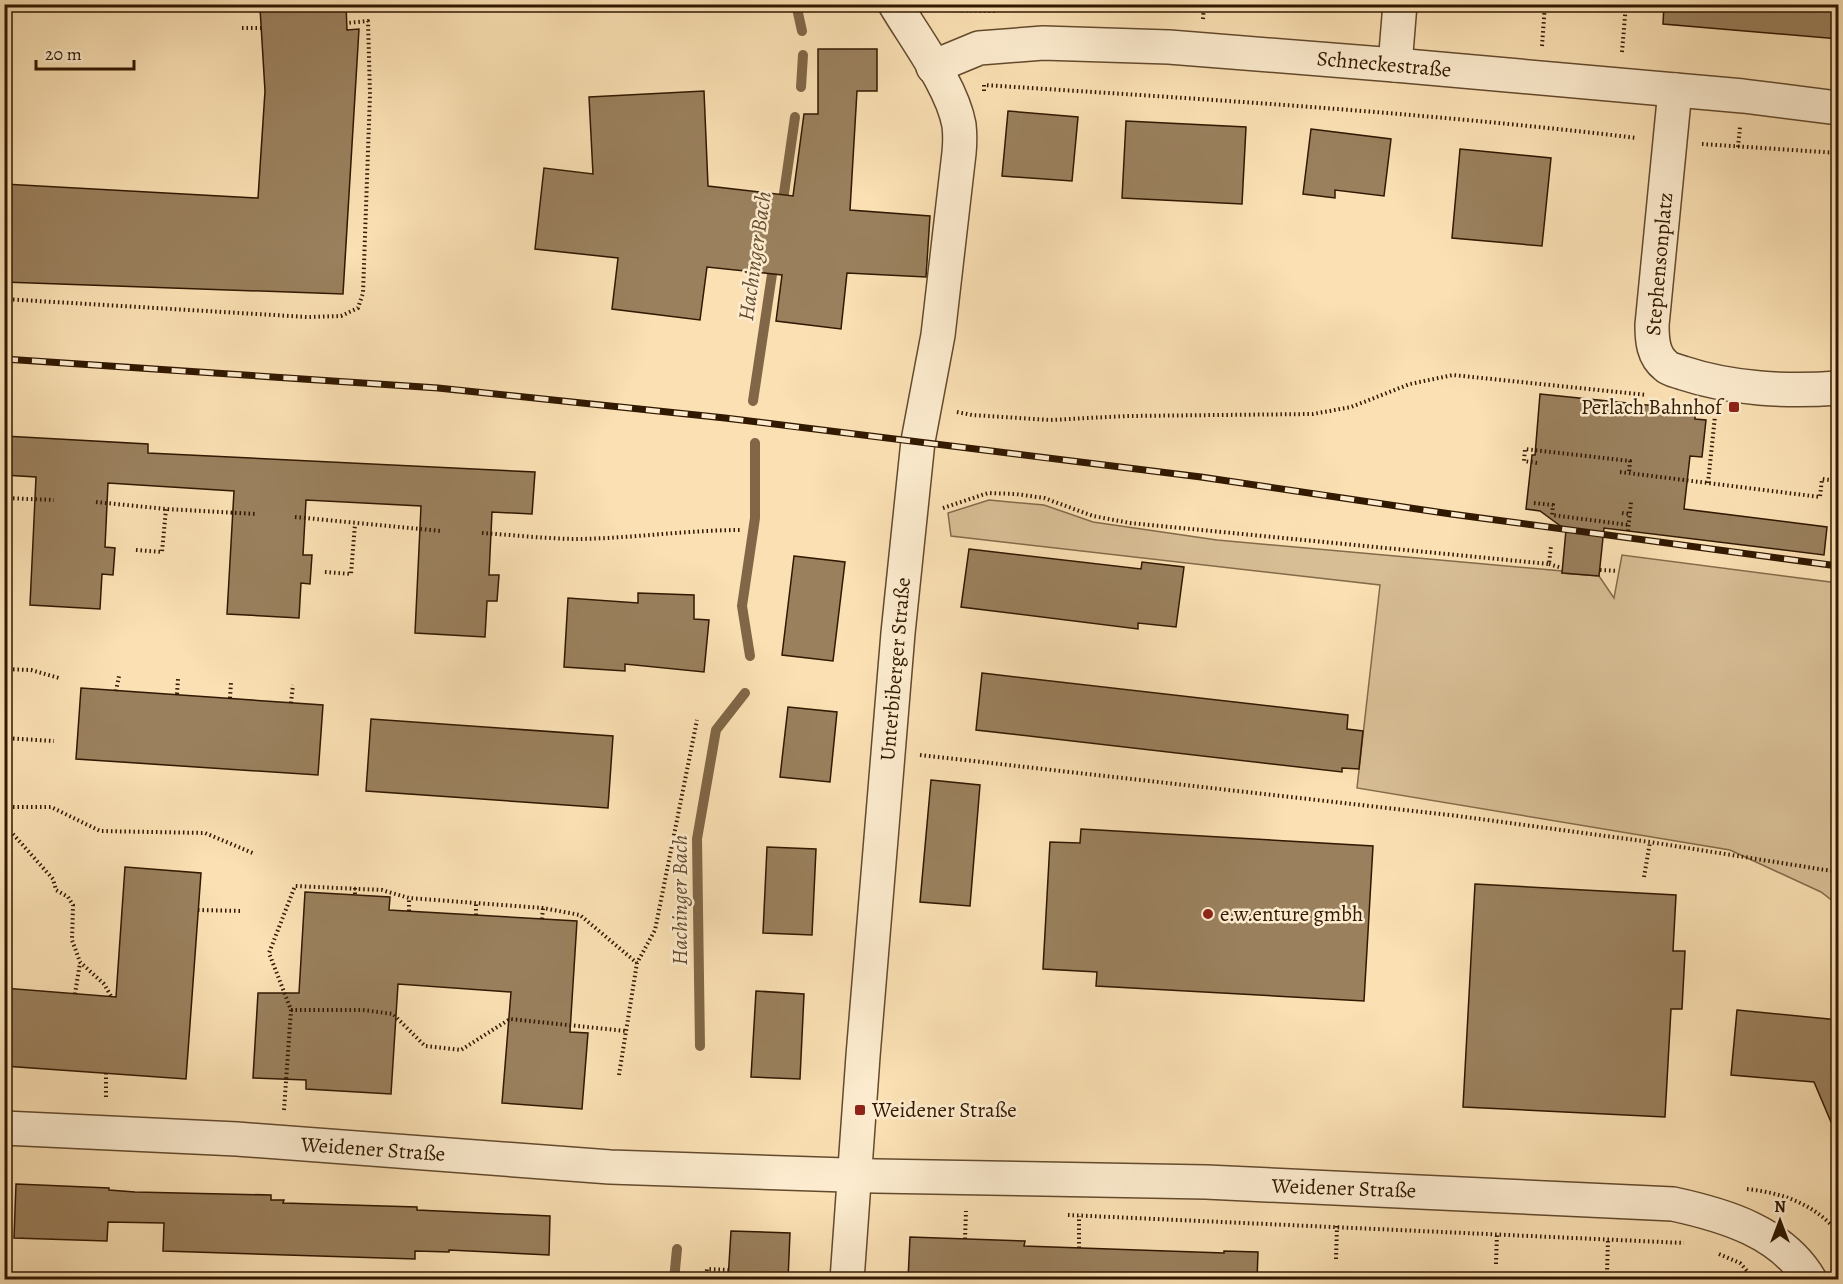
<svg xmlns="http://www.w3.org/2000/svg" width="1843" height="1284" viewBox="0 0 1843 1284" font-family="Alegreya,serif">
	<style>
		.green { fill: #d8be95; stroke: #846b4a; stroke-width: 1.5 }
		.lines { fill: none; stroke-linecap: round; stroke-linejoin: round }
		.stream { stroke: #816747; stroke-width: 10 }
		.building { fill: #9a805d; stroke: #311800; stroke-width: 1.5 }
		.minor-casing { stroke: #634a2d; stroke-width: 36 }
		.path { stroke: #311800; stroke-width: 4; stroke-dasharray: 1.5 3; stroke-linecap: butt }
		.minor { stroke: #fcebce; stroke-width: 33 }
		.rail-casing { stroke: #311800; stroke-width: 7 }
		.rail { stroke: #fcebce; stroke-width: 4.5; stroke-dasharray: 14; stroke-linecap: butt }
		.poi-dot { fill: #8f2418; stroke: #fcebce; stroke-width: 2 }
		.labels { text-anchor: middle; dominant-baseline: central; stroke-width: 5; stroke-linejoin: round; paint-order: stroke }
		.street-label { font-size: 21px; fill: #311800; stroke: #fcebce }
		.poi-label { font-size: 21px; fill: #311800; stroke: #fcebce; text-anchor: start }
		.water-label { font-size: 22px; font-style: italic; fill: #664d2f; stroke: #fcebce }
	</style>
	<rect width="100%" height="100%" fill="#fae0b3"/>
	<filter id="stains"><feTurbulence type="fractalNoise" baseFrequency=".00333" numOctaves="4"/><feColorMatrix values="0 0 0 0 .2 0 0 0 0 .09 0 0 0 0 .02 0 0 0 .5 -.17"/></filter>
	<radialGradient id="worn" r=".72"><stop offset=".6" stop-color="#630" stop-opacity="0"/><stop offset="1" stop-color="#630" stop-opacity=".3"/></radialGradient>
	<polygon class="green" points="989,500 1044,505 1093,522 1217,540 1562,571 1562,573 1599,576 1614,598 1622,555 1838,583 1838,905 1821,892 1730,850 1357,788 1380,585 951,536 948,513"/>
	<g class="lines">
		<g class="stream">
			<polyline points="796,4 802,31"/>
			<polyline points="801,87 803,55"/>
			<polyline points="782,207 795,117"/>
			<polyline points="753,401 774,261"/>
			<polyline points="750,656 742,606 755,518 755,443"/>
			<polyline points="700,1046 697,839 716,730 745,693"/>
			<polyline points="674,1280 677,1249"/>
		</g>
	</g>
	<g class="building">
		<polygon points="299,4 346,4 347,30 359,29 343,294 4,282 4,184 258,198 265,91 260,8"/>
		<polygon points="1664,4 1839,4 1839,39 1663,24"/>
		<polygon points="818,49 877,49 877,91 857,91 850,210 930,216 926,277 847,273 841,329 776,321 782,275 707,267 700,320 612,309 618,258 535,249 544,168 593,174 589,97 704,91 708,186 793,196 804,114 818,114"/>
		<polygon points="1008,111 1078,117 1072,181 1002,176"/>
		<polygon points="1126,121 1246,127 1242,204 1122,198"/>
		<polygon points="1311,129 1391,139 1384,196 1335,190 1335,198 1303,194"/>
		<polygon points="1460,149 1551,158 1542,246 1452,238"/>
		<polygon points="1540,394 1695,410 1695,419 1706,420 1702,457 1690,456 1684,509 1827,527 1824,555 1604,528 1599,576 1562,573 1566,530 1540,511 1526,509 1532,455 1535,455"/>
		<polygon points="4,436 148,444 148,453 535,472 532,514 492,512 489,575 499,575 497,601 487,601 485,637 415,633 421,506 306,500 303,555 312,555 310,584 301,583 299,618 227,614 234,491 108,483 105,547 115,548 113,575 102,574 100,609 30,605 36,477 4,475"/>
		<polygon points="969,549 1141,569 1142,562 1184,567 1176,627 1138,623 1138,629 961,607"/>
		<polygon points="794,556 845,562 833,661 782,655"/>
		<polygon points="638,593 694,595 694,619 709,620 704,672 625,664 625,671 564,667 568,598 638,603"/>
		<polygon points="982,673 1348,715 1347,729 1363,731 1359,769 1342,768 1342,772 976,730"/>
		<polygon points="81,688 323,705 318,775 76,759"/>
		<polygon points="788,707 837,712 830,782 780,777"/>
		<polygon points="371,719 613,736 608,808 366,791"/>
		<polygon points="931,780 980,785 970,906 920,902"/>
		<polygon points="1081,829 1373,846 1364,1001 1096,986 1097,972 1043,969 1050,842 1080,843"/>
		<polygon points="767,847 816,849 812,935 763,933"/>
		<polygon points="125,867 201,873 186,1079 4,1066 4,988 116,997"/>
		<polygon points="1475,884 1676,895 1673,951 1685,951 1682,1009 1671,1009 1665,1117 1463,1107"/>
		<polygon points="305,892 390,897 389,910 577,921 570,1032 588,1033 582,1109 502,1103 511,992 398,984 391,1094 306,1089 306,1080 253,1078 258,993 299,993"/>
		<polygon points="756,991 804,994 800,1079 751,1077"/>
		<polygon points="1737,1010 1839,1020 1839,1141 1814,1082 1731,1075"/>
		<polygon points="16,1184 109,1188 109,1190 135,1192 271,1195 271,1200 284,1200 283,1203 417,1207 417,1210 550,1216 549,1255 449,1250 449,1252 415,1251 415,1259 163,1251 164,1223 108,1222 107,1241 14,1238"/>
		<polygon points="731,1231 790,1233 788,1280 728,1280"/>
		<polygon points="910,1237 1025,1241 1024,1246 1224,1253 1224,1251 1258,1252 1257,1280 908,1280"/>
	</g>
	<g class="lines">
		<g class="minor-casing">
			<g id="minor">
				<polyline points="1395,65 1400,4"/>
				<polyline points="933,67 979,48 1043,43 1169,47 1395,65 1743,96 1838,108"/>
				<path d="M1675 90 1652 325C1652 340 1653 356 1666 366 1670 370 1678 371 1683 373 1731 389 1788 392 1838 388"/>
				<path d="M4 1128 237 1139 610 1167 876 1176 1206 1182 1673 1204C1724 1215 1782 1232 1810 1280"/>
				<path d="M847 1280 863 1056 898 633 918 441 938 335 959 153C960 143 960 134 959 125 952 86 915 38 895 4"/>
			</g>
		</g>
		<g class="path">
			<polyline points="939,10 997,11"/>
			<polyline points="1203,19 1204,4"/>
			<polyline points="242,28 261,28"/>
			<polyline points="1542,46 1545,4"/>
			<polyline points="1622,52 1626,4"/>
			<path d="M984 91V85C1202 99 1421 112 1637 138"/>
			<polyline points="1702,144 1838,153"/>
			<polyline points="1738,147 1740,127"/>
			<polyline points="4,299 307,317 341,316 358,308 363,293 370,94 368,21 347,23"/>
			<polyline points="957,412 972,415 1050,420 1127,416 1313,414 1351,407 1410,384 1453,375 1647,395"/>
			<polyline points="1537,463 1524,461 1525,449 1630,461 1629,474"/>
			<polyline points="1620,472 1820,497 1822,479 1838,481"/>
			<polyline points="1708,483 1715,416"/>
			<polyline points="4,498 54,500"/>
			<polyline points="96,502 166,509 256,514"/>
			<polyline points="1534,503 1553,505 1552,515 1629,525"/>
			<polyline points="943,508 988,493 1016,494 1044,498 1093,516 1130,523 1549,564 1551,546"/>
			<polyline points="1622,513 1630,514"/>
			<polyline points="295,517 441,531"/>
			<polyline points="1628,531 1631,502"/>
			<path d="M482 533C514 535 547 539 580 539 634 538 688 530 742 530"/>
			<polyline points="136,550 162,552 166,509"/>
			<polyline points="1549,564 1562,568"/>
			<polyline points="1600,570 1618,571"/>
			<polyline points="325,572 351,574 355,524"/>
			<polyline points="4,669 31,670 59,678"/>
			<polyline points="116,691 119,676"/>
			<polyline points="177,694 178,679"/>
			<polyline points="230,698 231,682"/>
			<polyline points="291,703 293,685"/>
			<polyline points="4,738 54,741"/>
			<polyline points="920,755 1458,816 1650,842 1838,872"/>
			<polyline points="4,807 51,807 100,831 205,833 255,854"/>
			<polyline points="4,824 53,879 56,890 68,897 73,905 72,940 80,962 104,984 111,996"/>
			<polyline points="4,865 7,865"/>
			<polyline points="1644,877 1650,842"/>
			<polyline points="355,888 355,895"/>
			<polyline points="198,910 243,911"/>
			<polyline points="409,911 409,898"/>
			<polyline points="476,915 476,904"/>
			<polyline points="542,919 543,908"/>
			<polyline points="75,994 80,963"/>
			<polyline points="291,1010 363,1010 393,1014 425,1046 461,1050 510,1019 626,1031"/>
			<polyline points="106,1073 106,1100"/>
			<polyline points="619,1075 637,963 655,930 697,720"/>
			<polyline points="284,1110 291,1010 269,953 295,886 382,890 409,898 543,908 580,915 637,963"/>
			<path d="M1747 1189C1783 1193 1814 1204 1838 1232"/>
			<polyline points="1068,1215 1684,1243"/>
			<polyline points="965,1239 966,1211"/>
			<polyline points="1079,1248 1079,1216"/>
			<polyline points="1719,1254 1740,1263 1755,1280"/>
			<polyline points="1336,1259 1337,1226"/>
			<polyline points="1496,1264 1497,1233"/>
			<polyline points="1607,1274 1608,1238"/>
			<polyline points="706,1280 707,1269 729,1270"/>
		</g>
		<use href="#minor" class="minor"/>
		<g class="rail-casing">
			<polyline id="rail" points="4,359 438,388 725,418 1201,477 1451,514 1838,566"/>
		</g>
		<use href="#rail" class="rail"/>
	</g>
	<g class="poi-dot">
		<rect x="1728" y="401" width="12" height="12" rx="3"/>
		<circle cx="1208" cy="914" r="6"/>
		<rect x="854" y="1104" width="12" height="12" rx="3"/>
	</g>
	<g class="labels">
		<g class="street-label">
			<text transform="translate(1384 64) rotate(5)">Schneckestraße</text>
			<text transform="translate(1659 264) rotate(-85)">Stephensonplatz</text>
			<text transform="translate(895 669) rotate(-85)">Unterbiberger Straße</text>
			<text transform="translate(373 1149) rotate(4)">Weidener Straße</text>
			<text transform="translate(1344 1188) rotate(2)">Weidener Straße</text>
		</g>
		<g class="poi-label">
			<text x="1722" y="407" text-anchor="end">Perlach Bahnhof</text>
			<text x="1220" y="914">e.w.enture gmbh</text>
			<text x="872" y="1110">Weidener Straße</text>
		</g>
		<g class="water-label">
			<text transform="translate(755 256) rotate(-82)">Hachinger Bach</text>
			<text transform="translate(680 900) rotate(-90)">Hachinger Bach</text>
		</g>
	</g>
	<rect width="1843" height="1284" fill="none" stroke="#fae0b3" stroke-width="24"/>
	<rect x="6" y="6" width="1831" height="1272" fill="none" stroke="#311800" stroke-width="3"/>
	<rect x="12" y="12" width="1819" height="1260" fill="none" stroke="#311800" stroke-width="1.5"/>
	<g transform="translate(1780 1221)" stroke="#fcebce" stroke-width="4.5" paint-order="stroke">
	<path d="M0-4.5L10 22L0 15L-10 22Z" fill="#311800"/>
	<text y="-9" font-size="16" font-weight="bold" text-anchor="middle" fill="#311800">N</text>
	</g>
	<path d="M36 60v9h98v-9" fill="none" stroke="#311800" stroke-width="3"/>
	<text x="45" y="60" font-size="18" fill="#311800" stroke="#fcebce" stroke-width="4.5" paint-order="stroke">20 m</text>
	<rect width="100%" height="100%" filter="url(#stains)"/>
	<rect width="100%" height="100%" fill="url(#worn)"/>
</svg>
